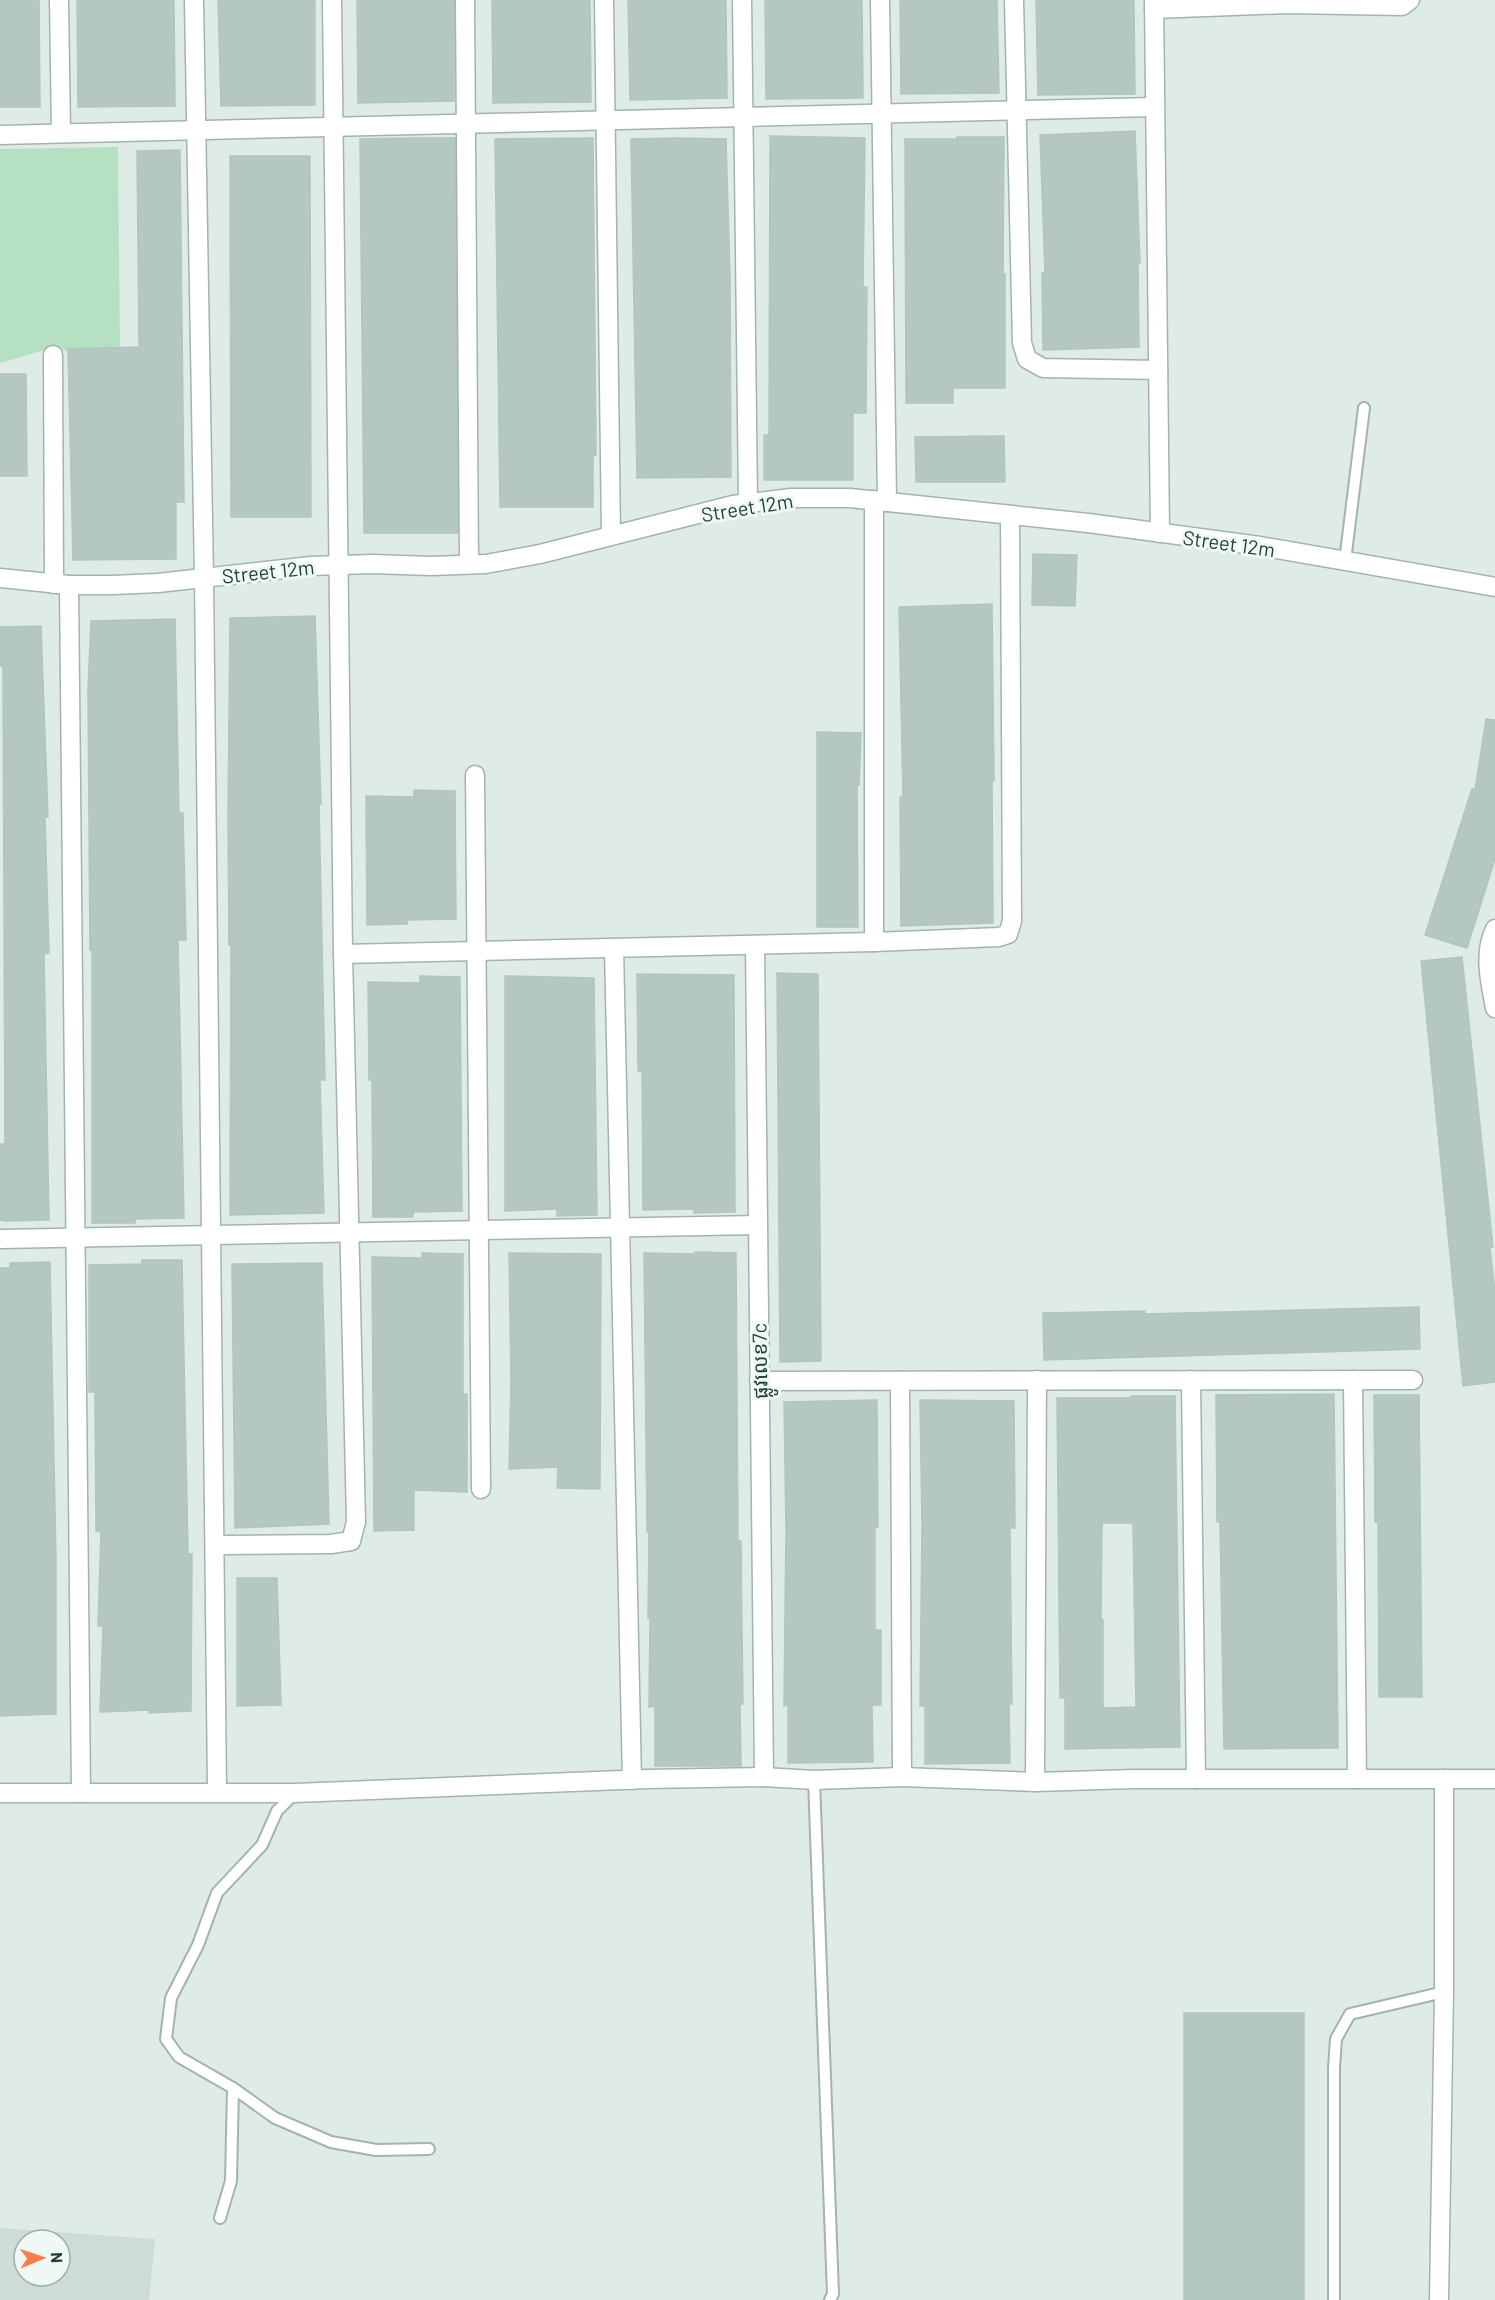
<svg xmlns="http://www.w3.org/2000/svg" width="1495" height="2300" viewBox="0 0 1495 2300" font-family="Barlow,'Noto Sans Khmer',sans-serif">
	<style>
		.built { fill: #cddcd5; fill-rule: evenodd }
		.green { fill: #b5e0c2 }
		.building { fill: #b4c7c0; stroke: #b0c6be; stroke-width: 1.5; fill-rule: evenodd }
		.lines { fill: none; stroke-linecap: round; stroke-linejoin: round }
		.lane-casing { stroke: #a1b4ae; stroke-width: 14 }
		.street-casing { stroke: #a1b4ae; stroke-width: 21 }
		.lane { stroke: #fff; stroke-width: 10 }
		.street { stroke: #fff; stroke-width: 18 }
		.labels { text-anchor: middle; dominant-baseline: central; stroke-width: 6; stroke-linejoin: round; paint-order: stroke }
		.street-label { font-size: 20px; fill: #1e3e36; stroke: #eff8f4 }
	</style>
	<rect width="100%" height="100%" fill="#dfece6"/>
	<path class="built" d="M0 2228 155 2239 149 2300H0ZM24 2240H60V2276H24Z"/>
	<polygon class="green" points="118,147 120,351 45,350 0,363 0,149"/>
	<g class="building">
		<polygon points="0,0 39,0 40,107 0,107"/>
		<polygon points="77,0 174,0 175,106 78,107"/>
		<polygon points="218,0 315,0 315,105 221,106"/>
		<polygon points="357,0 454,0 454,101 358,103"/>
		<polygon points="492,0 590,0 591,102 493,103"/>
		<polygon points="628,0 726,0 727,98 630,100"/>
		<polygon points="765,0 862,0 863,98 766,99"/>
		<polygon points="900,0 997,0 999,93 901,94"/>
		<polygon points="1036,0 1134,0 1135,94 1038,95"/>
		<polygon points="1135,131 1140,263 1138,263 1139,347 1043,350 1042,273 1045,273 1040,135"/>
		<polygon points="770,136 865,138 863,287 867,287 866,413 853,413 853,480 764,480 764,435 769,435"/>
		<polygon points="957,137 1004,137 1003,274 1005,274 1005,388 953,388 953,403 906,403 905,139 957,139"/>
		<polygon points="411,138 455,138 458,533 364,533 360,139"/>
		<polygon points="593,138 596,455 593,456 593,507 500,507 495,139"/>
		<polygon points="677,138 726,139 730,277 731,477 637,478 631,139"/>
		<polygon points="180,150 184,502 176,502 176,559 73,560 68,349 139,347 137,151"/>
		<polygon points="230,156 310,156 311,517 231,517"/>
		<polygon points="0,374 26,374 27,476 0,476"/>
		<polygon points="1004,436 1005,482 916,482 915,437"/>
		<polygon points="1033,554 1077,555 1075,606 1032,605"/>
		<polygon points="992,604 994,781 992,781 993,923 901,926 900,797 903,797 899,607"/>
		<polygon points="315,616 321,804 319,804 325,1080 320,1080 324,1213 230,1215 231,945 229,945 228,817 230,618"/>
		<polygon points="175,619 179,813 183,813 186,940 178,940 184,1218 135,1219 135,1223 92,1223 92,950 90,950 88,689 91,621"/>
		<polygon points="41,626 48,817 45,817 49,953 44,954 49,1220 6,1221 0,1220 0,1144 5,1144 3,666 0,666 0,627"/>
		<polygon points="1486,719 1495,720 1495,859 1467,948 1425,935 1472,789 1475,790"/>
		<polygon points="817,732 861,733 859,785 857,785 858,927 817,927"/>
		<polygon points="414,790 455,791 456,919 407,920 407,924 367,925 366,796 414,797"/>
		<polygon points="1462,957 1493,1247 1490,1247 1495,1293 1495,1382 1463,1386 1421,961"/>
		<polygon points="777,973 818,974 821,1361 780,1362"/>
		<polygon points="637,974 734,975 735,1212 694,1213 694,1209 643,1210 642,1071 638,1071"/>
		<polygon points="420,976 460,977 462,1211 413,1212 413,1217 373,1217 372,1080 369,1080 368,982 420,983"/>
		<polygon points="505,976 594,978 597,1215 557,1216 557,1209 505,1211"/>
		<polygon points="695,1252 736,1253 738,1541 741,1541 742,1629 743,1704 740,1704 741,1766 655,1766 655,1706 649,1707 650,1618 648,1618 649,1532 647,1532 644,1253 695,1254"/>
		<polygon points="422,1253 463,1254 463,1394 467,1394 467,1492 414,1490 414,1530 374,1531 372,1257 422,1258"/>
		<polygon points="509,1253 601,1254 600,1489 557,1488 558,1467 509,1469 511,1382"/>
		<polygon points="142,1260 182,1260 188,1554 192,1554 191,1711 149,1713 150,1710 100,1712 103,1626 98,1626 101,1531 96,1531 95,1392 89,1392 89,1265 142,1264"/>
		<polygon points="50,1262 56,1560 56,1714 0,1716 0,1268 10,1268 10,1263"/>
		<polygon points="322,1263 329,1524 235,1528 232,1264"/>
		<polygon points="1419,1307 1420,1349 1044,1360 1043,1313 1145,1311 1145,1314"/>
		<polygon points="1334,1394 1338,1748 1224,1749 1220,1522 1217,1522 1216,1395"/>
		<polygon points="1374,1395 1419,1395 1422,1697 1379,1697 1378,1522 1375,1522"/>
		<path d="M1131 1396H1175L1180 1747 1065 1749V1698H1060L1057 1398H1131ZM1102 1523H1133L1136 1707 1103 1708V1620H1101Z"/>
		<polygon points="877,1400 878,1527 875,1527 875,1630 881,1630 881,1705 872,1705 873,1762 788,1763 788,1705 784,1706 786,1529 784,1402"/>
		<polygon points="920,1400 1014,1401 1015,1528 1010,1528 1012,1704 1009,1704 1010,1763 925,1764 925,1706 920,1706 922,1526"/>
		<polygon points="237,1578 277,1578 281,1705 237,1706"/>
		<rect x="1184" y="2013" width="120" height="287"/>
	</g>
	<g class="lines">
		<g class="lane-casing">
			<g id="lane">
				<polyline points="1345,561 1364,408"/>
				<polyline points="814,1780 833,2294 830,2300"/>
				<polyline points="295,1793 277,1811 262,1845 217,1893 198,1945 171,1998 166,2039 179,2057 233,2088 275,2118 331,2142 376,2150 429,2149"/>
				<polyline points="220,2218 231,2181 233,2088"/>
				<polyline points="1334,2300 1334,2068 1336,2039 1350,2014 1444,1992"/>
			</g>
		</g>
		<g class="street-casing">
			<g id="street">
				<polyline points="59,0 61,133"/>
				<polyline points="194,0 204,578 217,1792"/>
				<polyline points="465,0 469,564"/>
				<polyline points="604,0 611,535"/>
				<polyline points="742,0 748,503"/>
				<polyline points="880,0 887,502"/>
				<polyline points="1014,0 1022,343 1027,359 1043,368 1158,370"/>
				<polyline points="1154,0 1160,533"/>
				<polyline points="1154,9 1287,4 1402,6 1410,0"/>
				<polyline points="0,135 1154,107"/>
				<polyline points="53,355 54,584"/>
				<polyline points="0,578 69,585 113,585 158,583 311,566 372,564 431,566 486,564 540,554 733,505 791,498 850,498 1088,523 1260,546 1495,587"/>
				<polyline points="69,585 81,1793"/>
				<polyline points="475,775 481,1489"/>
				<path d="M1495 929C1483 954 1490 981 1495 1008"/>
				<polyline points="874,942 999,937 1008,934 1012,921 1010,515"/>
				<polyline points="755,945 764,1777"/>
				<polyline points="614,948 632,1780"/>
				<polyline points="343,954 874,942 874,500"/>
				<polyline points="0,1239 758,1225"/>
				<polyline points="1191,1380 1196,1779"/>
				<polyline points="1353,1380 1357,1779"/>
				<polyline points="759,1381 1413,1380"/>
				<polyline points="900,1381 902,1777"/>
				<polyline points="215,1545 331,1544 351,1541 356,1522 343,954 332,0"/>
				<polyline points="1035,1782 1037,1380"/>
				<polyline points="0,1793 295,1793 647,1779 764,1777 814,1780 902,1777 1035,1782 1134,1779 1495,1779"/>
				<polyline points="1439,2300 1444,1992 1444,1779"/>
			</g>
		</g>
		<use href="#lane" class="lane"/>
		<use href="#street" class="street"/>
	</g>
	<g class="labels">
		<g class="street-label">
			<text transform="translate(747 507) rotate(-9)">Street 12m</text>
			<text transform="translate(1229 543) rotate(8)">Street 12m</text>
			<text transform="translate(268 571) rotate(-6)">Street 12m</text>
			<text transform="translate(759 1361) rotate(-91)">ផ្លូវលេខ7c</text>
		</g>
	</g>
	<g transform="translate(42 2258) rotate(88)"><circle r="28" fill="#eff8f4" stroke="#9baea8" stroke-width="1.5"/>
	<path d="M0-4.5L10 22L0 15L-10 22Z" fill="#ff7d49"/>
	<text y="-9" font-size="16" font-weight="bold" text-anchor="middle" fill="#1e3e36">N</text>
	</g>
</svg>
